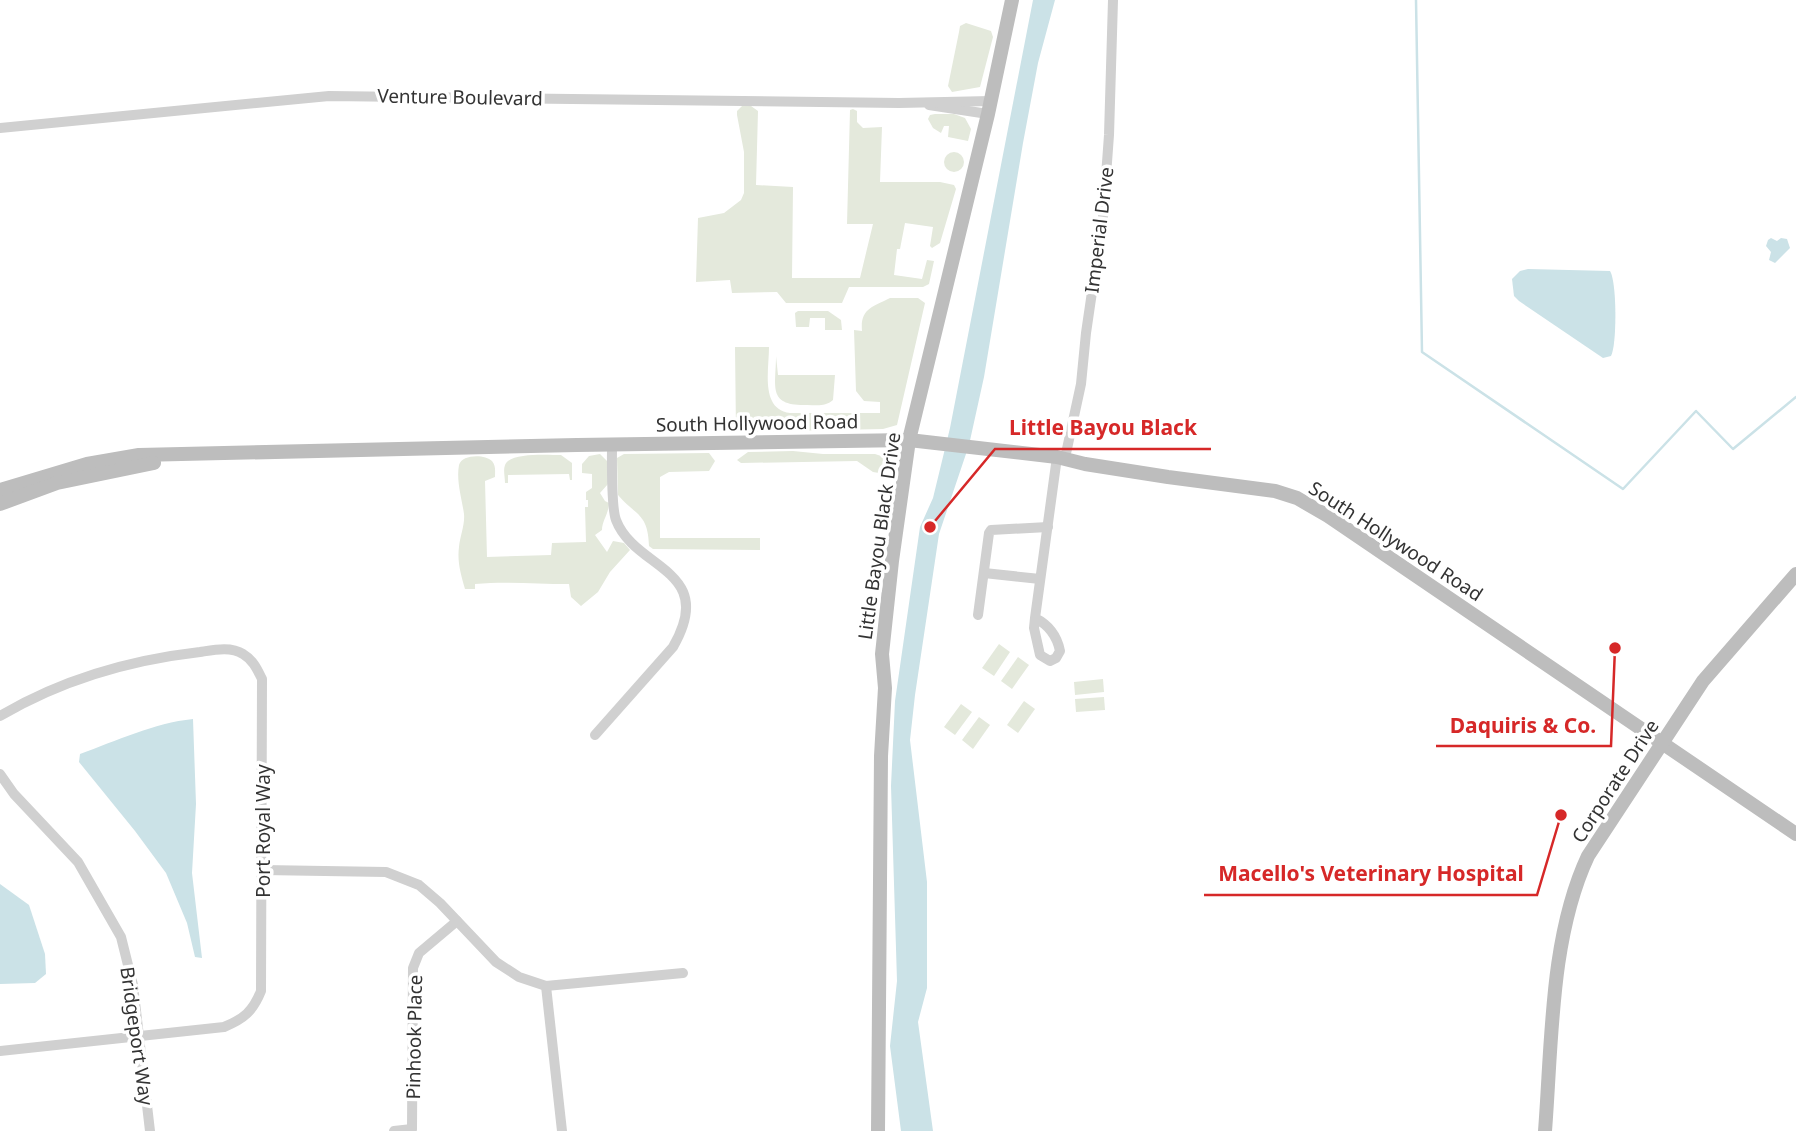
<svg xmlns="http://www.w3.org/2000/svg" width="1796" height="1131" viewBox="0 0 1796 1131" font-family="'Noto Sans',sans-serif">
	<style>
		.green { fill: #e4e9dc }
		.water { fill: #cbe2e7 }
		.lines { fill: none; stroke-linecap: round; stroke-linejoin: round }
		.stream { stroke: #cbe2e7; stroke-width: 2.5 }
		.street { stroke: #d0d0d0; stroke-width: 10 }
		.secondary { stroke: #bdbdbd; stroke-width: 14 }
		.labels { text-anchor: middle; dominant-baseline: central; stroke-width: 7; stroke-linejoin: round; paint-order: stroke }
		.street-label { font-size: 19px; fill: #333; stroke: #fff }
		.leader { fill: none; stroke: #d62828; stroke-width: 2.5 }
		.callout-dot { fill: #d62828; stroke: #fff; stroke-width: 2.5 }
		.callout-label { font-size: 21px; text-anchor: middle; font-weight: bold; fill: #d62828; stroke: #fff; stroke-width: 7; stroke-linejoin: round; paint-order: stroke }
	</style>
	<rect width="100%" height="100%" fill="#fff"/>
	<g class="green">
		<polygon points="966,23 991,31 993,37 980,87 952,92 948,86 959,32 960,26"/>
		<polygon points="743,105 751,106 758,111 756,185 793,187 792,278 860,278 873,224 847,224 850,110 853,109 857,111 857,122 863,128 882,127 880,182 940,182 954,185 956,189 940,243 932,248 930,246 933,227 905,223 900,249 897,249 894,275 922,279 927,260 934,261 929,284 923,287 849,287 842,303 786,303 777,292 732,293 730,280 696,282 698,218 724,213 741,200 744,193 744,152 737,115 737,111"/>
		<polygon points="935,114 954,114 965,118 971,129 968,141 948,137 949,126 944,126 941,133 933,128 928,119 930,115"/>
		<circle cx="954" cy="162" r="10"/>
		<path d="M890 298H918L925 303 897 425 883 429 736 432 735 347H769C769 370 760 409 790 413H880V402L864 401 856 391 854 330 862 331C860 309 872 307 890 298Z"/>
		<polygon points="798,311 828,311 841,320 842,330 825,330 825,318 810,318 809,327 796,327 795,313"/>
		<path d="M776 356 778 375H835L833 400C825 407 817 405 807 405 767 406 776 387 776 356Z"/>
		<polygon points="793,451 823,454 875,454 884,457 889,467 885,474 873,472 857,461 741,463 737,460 748,452"/>
		<path d="M709 453 715 461 709 471 669 472 660 477V538H760V550L653 549 649 546C648 513 636 516 618 495L617 458 624 454Z"/>
		<path d="M600 454 608 462V484L600 493 605 501 609 503C609 513 602 521 602 530L595 535 607 552 613 541 624 543 630 550 610 572 598 592 581 606 571 597 569 584C537 584 506 581 475 584V589H465C461 575 457 562 459 547 460 536 465 525 464 514 462 499 456 481 459 465 462 454 485 454 492 461 496 466 495 471 495 477L485 481 487 557 551 555 552 543 586 542 585 507H588V500H586V492L592 488V474L582 473V464L589 456Z"/>
		<path d="M561 455 572 463V480H570L569 474 508 475V483H505C505 477 503 470 505 465 510 452 548 455 561 455Z"/>
		<polygon points="999,644 1010,652 994,676 982,668"/>
		<polygon points="1018,657 1029,665 1012,689 1001,681"/>
		<polygon points="1103,679 1104,692 1075,695 1074,682"/>
		<polygon points="1104,697 1105,710 1076,712 1075,699"/>
		<polygon points="1024,701 1035,709 1018,733 1007,725"/>
		<polygon points="961,704 972,712 955,735 944,727"/>
		<polygon points="979,717 990,725 973,749 962,740"/>
	</g>
	<g class="water">
		<polygon points="1033,0 1055,0 1038,63 1023,143 984,377 969,445 939,534 915,695 910,740 927,882 927,988 918,1022 933,1131 901,1131 890,1046 897,981 891,786 895,701 920,527 933,498 950,428"/>
		<polygon points="1771,238 1777,241 1781,238 1787,239 1790,248 1775,263 1769,260 1771,252 1766,246 1768,240"/>
		<path d="M1528 269 1610 271C1617 282 1617 345 1611 356L1603 358 1519 301 1514 296 1512 279 1520 271Z"/>
		<path d="M193 719 196 804 192 873 202 958 195 957 187 923 166 873 135 831 79 762 80 754C116 741 154 723 193 719Z"/>
		<polygon points="0,884 29,905 45,954 46,974 35,983 0,984"/>
	</g>
	<g class="lines">
		<polyline class="stream" points="1416,0 1422,352 1623,489 1696,411 1733,449 1796,397"/>
		<g class="street">
			<polyline points="929,105 988,114"/>
			<polyline points="0,128 329,96 899,103 991,101"/>
			<polyline points="1065,458 1081,384 1086,333 1103,217 1109,135 1113,0"/>
			<polyline points="984,573 1040,579"/>
			<polyline points="978,615 989,533 991,530 1048,527"/>
			<path d="M1035 618C1049 625 1057 636 1060 651L1056 658 1050 661 1040 655 1034 628 1035 618 1057 457"/>
			<path d="M0 716C61 680 130 660 200 652 213 650 231 646 243 654 253 660 257 669 262 679L261 991C253 1011 244 1019 224 1027L0 1051"/>
			<path d="M595 735 673 647C718 569 635 570 616 520 611 507 612 461 612 444"/>
			<polyline points="0,774 14,794 78,862 121,937 133,985 150,1131"/>
			<polyline points="263,870 386,872 419,885 440,903 496,962 519,977 546,986 683,973"/>
			<polyline points="546,986 562,1131"/>
			<polyline points="394,1131 412,1129 413,968 419,953 457,921"/>
		</g>
		<g class="secondary">
			<polyline points="0,490 87,464 139,455 577,445 909,440 1057,457 1085,464 1168,477 1275,491 1297,498 1328,516 1796,834"/>
			<polyline points="0,504 57,483 154,463"/>
			<polyline points="878,1131 881,756 885,688 882,654 892,561 909,440 988,114 1012,0"/>
			<path d="M1545 1131C1552 1042 1550 937 1588 856L1703 681 1796 574"/>
		</g>
	</g>
	<g class="labels">
		<g class="street-label">
			<text transform="translate(460 97) rotate(1)">Venture Boulevard</text>
			<text transform="translate(1099 230) rotate(-83)">Imperial Drive</text>
			<text transform="translate(757 423) rotate(-1)">South Hollywood Road</text>
			<text transform="translate(879 536) rotate(-82)">Little Bayou Black Drive</text>
			<text transform="translate(1396 541) rotate(33)">South Hollywood Road</text>
			<text transform="translate(1615 781) rotate(-57)">Corporate Drive</text>
			<text transform="translate(263 831) rotate(-90)">Port Royal Way</text>
			<text transform="translate(137 1036) rotate(82)">Bridgeport Way</text>
			<text transform="translate(414 1037) rotate(-89)">Pinhook Place</text>
		</g>
	</g>
	<path class="leader" d="M930 527L995 449H1211M1615 648L1611 746H1436M1561 815L1537 895H1204"/>
	<g class="callout-dot">
		<circle cx="930" cy="527" r="7"/>
		<circle cx="1615" cy="648" r="7"/>
		<circle cx="1561" cy="815" r="7"/>
	</g>
	<g class="callout-label">
		<text x="1103" y="435">Little Bayou Black</text>
		<text x="1523" y="733">Daquiris &amp; Co.</text>
		<text x="1371" y="881">Macello's Veterinary Hospital</text>
	</g>
</svg>
